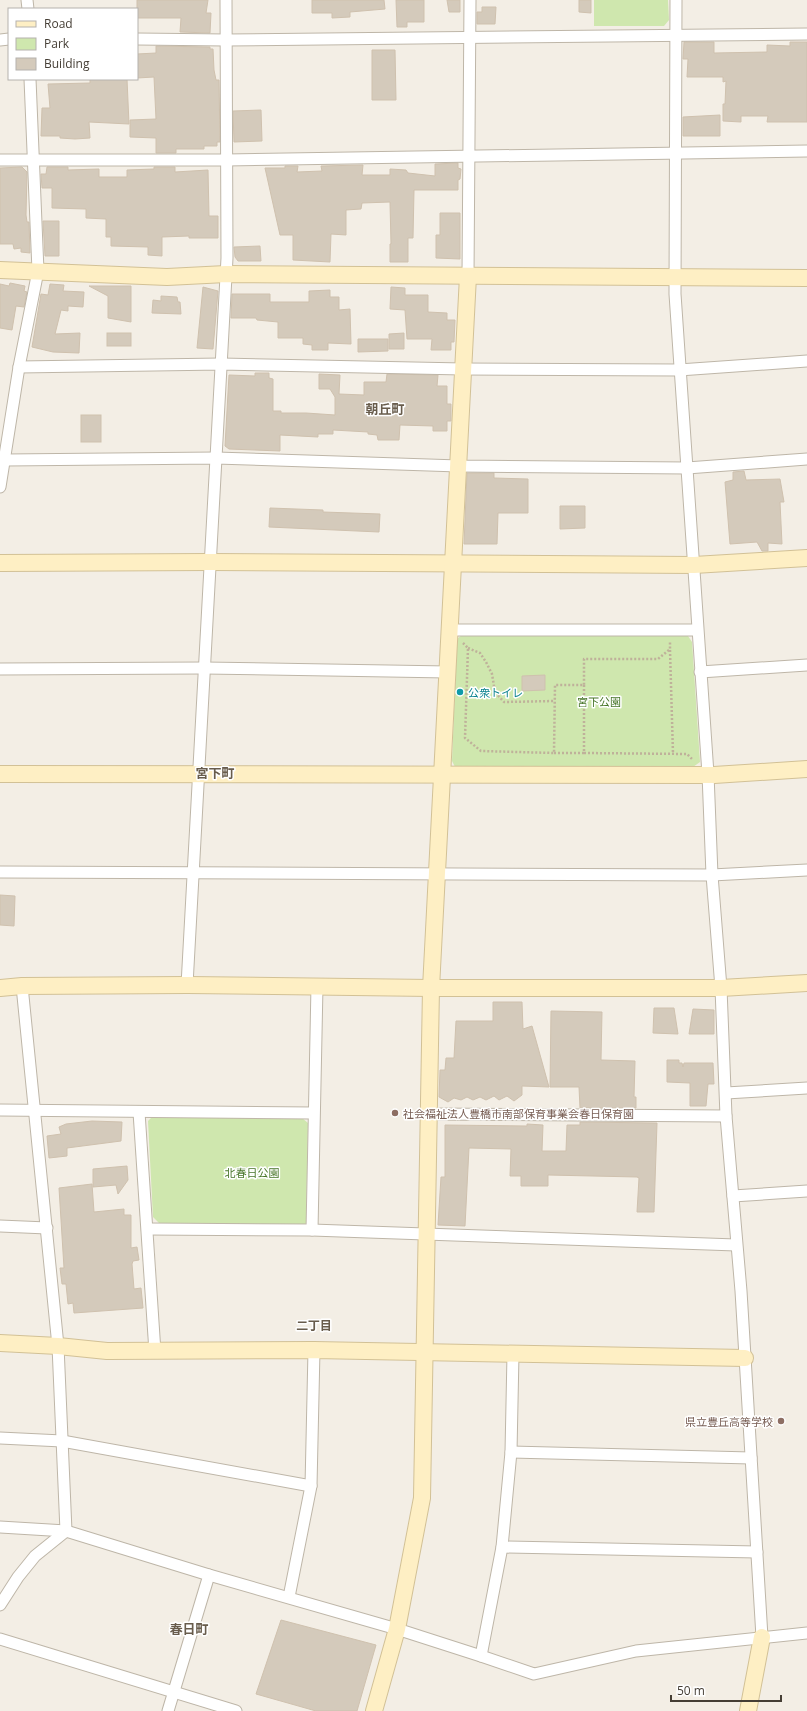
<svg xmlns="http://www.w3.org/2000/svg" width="807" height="1711" viewBox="0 0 807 1711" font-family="'Open Sans','Noto Sans JP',sans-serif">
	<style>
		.green { fill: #cfe7ae }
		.building { fill: #d4cabb; stroke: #cfc1ae }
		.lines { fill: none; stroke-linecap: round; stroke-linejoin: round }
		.street-casing { stroke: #beb6a8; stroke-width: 13 }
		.secondary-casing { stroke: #d2c196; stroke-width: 18 }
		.path { stroke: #bfb19a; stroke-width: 2.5; stroke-dasharray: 2 2; stroke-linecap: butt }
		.street { stroke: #fff; stroke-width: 11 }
		.secondary { stroke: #feefc4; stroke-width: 16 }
		.culture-dot { fill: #0f9aa8; stroke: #fff; stroke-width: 1.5 }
		.education-dot { fill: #8d6e63; stroke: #fff; stroke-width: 1.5 }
		.labels { text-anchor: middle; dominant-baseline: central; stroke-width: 3; stroke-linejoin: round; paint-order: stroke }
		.culture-label { font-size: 11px; fill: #0d838f; stroke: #fff; text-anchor: start }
		.park-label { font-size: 11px; fill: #487629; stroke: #fff }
		.education-label { font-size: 11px; fill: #785e54; stroke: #fff; text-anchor: start }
		.neighbourhood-label { font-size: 12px; font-weight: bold; fill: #685c4c; stroke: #fff }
		.quarter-label { font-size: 13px; font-weight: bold; fill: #685c4c; stroke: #fff }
	</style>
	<rect width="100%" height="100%" fill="#f3eee5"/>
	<g class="green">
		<polygon points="594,0 668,0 669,20 664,26 594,26"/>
		<polygon points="463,634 688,636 692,642 700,762 693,767 455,767 452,761 457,639"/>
		<polygon points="151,1118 302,1118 308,1123 306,1223 303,1227 159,1223 153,1217 148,1121"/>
	</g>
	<g class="building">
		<polygon points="137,0 208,0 206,13 211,13 210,33 180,32 181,18 137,18"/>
		<polygon points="312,0 384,0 385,9 350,12 350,17 332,18 332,13 312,13"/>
		<polygon points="396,0 424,0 424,22 407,22 407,27 397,27"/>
		<polygon points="447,0 460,0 460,12 449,12"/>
		<polygon points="579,0 591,0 591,13 579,12"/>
		<polygon points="482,7 496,7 495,24 477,24 477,12 482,12"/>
		<polygon points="684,42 714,42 714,53 767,52 767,45 790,46 790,42 807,42 807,122 767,122 768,116 741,116 741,122 723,121 723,104 725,104 726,81 723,82 723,77 687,77 688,59 683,59"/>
		<polygon points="156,46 210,47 210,49 213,49 214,70 216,80 219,80 220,142 217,142 217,146 204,146 204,149 176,149 176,153 156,153 156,138 130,137 130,120 156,119 154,77 137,78 137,54 156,53"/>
		<polygon points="372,50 395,50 396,100 372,100"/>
		<polygon points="90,79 127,79 129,124 89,122 90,138 75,139 60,138 60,136 41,136 42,108 50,108 48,84 90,83"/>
		<polygon points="261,110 262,141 234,142 233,111"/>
		<polygon points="720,115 720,136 683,136 683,117"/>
		<polygon points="458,163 458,168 461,169 460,179 458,180 458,190 414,190 413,238 408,238 408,262 390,262 390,244 391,244 390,202 362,203 361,209 346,210 346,235 331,234 330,262 293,260 293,235 280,235 265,168 285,168 285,166 298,166 297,172 322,171 321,166 363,165 362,175 390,175 390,169 406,170 408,173 435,176 435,164"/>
		<polygon points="22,167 27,172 26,215 27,222 29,222 30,253 21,252 21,248 14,249 13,244 0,244 0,168"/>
		<polygon points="47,167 68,167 68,170 99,169 99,177 127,177 127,170 154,169 154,167 175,167 175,172 208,170 209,216 218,216 218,238 189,238 189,236 162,237 162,256 148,255 148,247 111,246 111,237 106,237 106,219 86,218 86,209 52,208 52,188 42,188 41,174 46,174"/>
		<polygon points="440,213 460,213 460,259 436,258 436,235 440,235"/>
		<polygon points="43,221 59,221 59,256 45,256"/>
		<polygon points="260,246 261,261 238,261 235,257 234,247"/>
		<polygon points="10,283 25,286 24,291 27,292 24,307 16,306 12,330 0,328 0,284 9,286"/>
		<polygon points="50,284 64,285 63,291 84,292 83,307 68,306 68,311 61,310 55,334 80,333 79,353 53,352 32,347 41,294 48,295"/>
		<polygon points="89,286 131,286 131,322 108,318 108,296"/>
		<polygon points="203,287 218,291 213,349 197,348"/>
		<polygon points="391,287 405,288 405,295 428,295 428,312 447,313 447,320 455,320 454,342 451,342 451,350 431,350 432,339 407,339 405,310 390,309"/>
		<polygon points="330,290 330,297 339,297 339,310 350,309 351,344 328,343 328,350 312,350 312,345 303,344 303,338 278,338 278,322 257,320 256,318 231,318 232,294 270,294 270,302 309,302 309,291"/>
		<polygon points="161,296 177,297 178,302 180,302 181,314 152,313 153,300 161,301"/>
		<rect x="107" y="333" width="24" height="13"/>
		<polygon points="404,333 404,349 389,349 389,334"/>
		<polygon points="358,339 388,339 388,351 358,352"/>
		<polygon points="255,373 269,373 269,378 273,379 273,411 281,411 281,413 306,413 335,415 335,397 330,389 319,389 319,374 340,375 339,394 364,395 364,382 386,382 387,374 438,375 437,386 447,386 447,404 451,404 451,421 447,421 447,431 433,431 433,426 400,425 399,440 378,440 377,435 368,434 368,432 333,430 333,434 318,434 318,437 280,435 280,451 229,449 225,446 229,375 255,376"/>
		<rect x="81" y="415" width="20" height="27"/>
		<polygon points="744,471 746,480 780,479 784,502 780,502 782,544 768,543 768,551 762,551 757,542 730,544 725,482 733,480 733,472"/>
		<polygon points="467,473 494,473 494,478 528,479 528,513 498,513 497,544 464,544"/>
		<polygon points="560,506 585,506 585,528 560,529"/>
		<polygon points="270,508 323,510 323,512 380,514 379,532 269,527"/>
		<polygon points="545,675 545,690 522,691 522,676"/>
		<polygon points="0,895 15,896 14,926 0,925"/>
		<polygon points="493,1002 522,1002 523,1029 532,1026 549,1087 522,1086 522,1095 514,1101 507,1096 499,1100 494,1096 486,1100 480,1097 473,1100 467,1097 461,1100 454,1098 448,1102 439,1097 440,1070 445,1070 446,1058 454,1058 456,1021 493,1021"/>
		<polygon points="654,1008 674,1008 678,1034 653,1033"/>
		<polygon points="693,1009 714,1010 714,1034 689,1034"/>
		<polygon points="551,1011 602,1012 601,1060 635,1061 634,1097 636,1097 636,1108 580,1108 579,1087 550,1087"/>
		<polygon points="667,1060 679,1060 679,1063 682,1063 683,1067 684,1063 713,1063 714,1084 708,1084 706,1106 690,1106 690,1083 667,1082"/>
		<polygon points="92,1121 122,1122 121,1141 67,1148 67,1156 49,1158 47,1136 61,1134 59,1127 66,1124"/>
		<polygon points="580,1122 657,1123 654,1212 637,1212 639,1178 637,1177 548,1175 548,1186 521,1186 521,1176 510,1176 511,1149 469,1148 465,1226 438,1225 441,1177 445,1177 445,1125 527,1126 527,1124 543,1125 542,1151 566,1151 567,1125 580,1125"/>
		<polygon points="127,1166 128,1180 118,1194 116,1185 93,1187 93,1169"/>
		<polygon points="92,1184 94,1212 124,1209 124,1215 131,1215 131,1248 137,1247 139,1260 133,1261 132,1264 134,1289 141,1288 143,1308 74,1313 73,1303 68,1304 66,1284 62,1284 60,1268 64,1268 59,1188"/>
		<polygon points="281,1620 376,1645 357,1711 316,1711 256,1694"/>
	</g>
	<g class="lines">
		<g class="street-casing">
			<g id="street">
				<polyline points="27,0 28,9"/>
				<polyline points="676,0 675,294 708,774 712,875 721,988 726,1116 741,1291 762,1637"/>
				<polyline points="137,39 226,40 807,34"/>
				<polyline points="0,40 9,39"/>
				<polyline points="0,160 226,160 807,151"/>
				<polyline points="468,276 470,0"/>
				<polyline points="19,367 221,364 463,369 679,370 807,361"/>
				<polyline points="6,460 216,458 459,466 687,468 807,459"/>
				<polyline points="0,487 19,367 38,271 30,79"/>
				<polyline points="450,630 697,630"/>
				<polyline points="0,669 204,668 448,672"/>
				<polyline points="700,672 807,665"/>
				<polyline points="0,872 712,875 807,870"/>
				<polyline points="187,985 227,258 226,0"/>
				<polyline points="726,1093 807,1088"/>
				<polyline points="0,1110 313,1113"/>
				<polyline points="139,1112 155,1352"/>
				<polyline points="429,1114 726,1116"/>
				<polyline points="733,1196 807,1191"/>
				<polyline points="0,1226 47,1228"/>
				<polyline points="148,1229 312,1230 736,1245"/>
				<polyline points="312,1230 317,986"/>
				<polyline points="0,1438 62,1441 311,1486"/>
				<polyline points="511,1452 751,1458"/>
				<polyline points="0,1527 66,1531 209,1575 397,1629 481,1656 534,1674 636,1651 807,1633"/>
				<polyline points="502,1547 757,1552"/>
				<polyline points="289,1597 311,1486 314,1350"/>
				<polyline points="0,1605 18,1577 35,1556 66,1531 58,1346 22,986"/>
				<polyline points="0,1639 236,1711"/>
				<polyline points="481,1656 502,1547 511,1452 513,1354"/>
				<polyline points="168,1711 209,1575"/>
			</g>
		</g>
		<g class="secondary-casing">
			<g id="secondary">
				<polyline points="0,270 167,277 226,274 807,278"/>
				<polyline points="0,563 210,562 694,565 807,558"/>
				<polyline points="0,774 714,775 807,769"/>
				<polyline points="0,988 22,986 187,985 431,988 721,988 807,983"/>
				<polyline points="0,1343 58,1346 107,1351 314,1350 745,1358"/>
				<polyline points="374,1711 397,1629 422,1498 431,988 468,276"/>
				<polyline points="748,1711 762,1637"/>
			</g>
		</g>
		<g class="path">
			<polyline points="463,643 468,648 465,738 481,751 554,753 555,685 584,685 584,659 658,659 670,649 670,642"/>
			<polyline points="468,648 480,653 486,662 492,674 495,692 504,702 555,701"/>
			<polyline points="670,650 673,754"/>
			<polyline points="584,685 584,753 687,754 692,759"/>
			<polyline points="554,753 584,753"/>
		</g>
		<use href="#street" class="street"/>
		<use href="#secondary" class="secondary"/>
	</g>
	<circle class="culture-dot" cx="460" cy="692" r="4"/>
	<g class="education-dot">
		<circle cx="395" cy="1113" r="4"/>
		<circle cx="781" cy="1421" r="4"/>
	</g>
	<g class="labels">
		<g class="culture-label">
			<text x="468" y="692">公衆トイレ</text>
		</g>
		<g class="park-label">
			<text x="599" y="701">宮下公園</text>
			<text x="252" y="1172">北春日公園</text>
		</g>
		<g class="education-label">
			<text x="403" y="1113">社会福祉法人豊橋市南部保育事業会春日保育園</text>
			<text x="773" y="1421" text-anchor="end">県立豊丘高等学校</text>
		</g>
		<g class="neighbourhood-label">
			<text x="314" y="1325">二丁目</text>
		</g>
		<g class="quarter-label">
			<text x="385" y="409">朝丘町</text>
			<text x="215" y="773">宮下町</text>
			<text x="189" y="1629">春日町</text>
		</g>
	</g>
	<rect x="8" y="8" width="130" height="72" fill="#ffffff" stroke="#b5b2ae"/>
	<rect x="16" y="21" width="20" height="6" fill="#feefc4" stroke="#b5b2ae"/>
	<text x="44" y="28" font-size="12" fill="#453e35">Road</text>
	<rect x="16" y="38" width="20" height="12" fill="#cfe7ae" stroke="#b5b2ae"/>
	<text x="44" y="48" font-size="12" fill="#453e35">Park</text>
	<rect x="16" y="58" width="20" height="12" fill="#d4cabb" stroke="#b5b2ae"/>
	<text x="44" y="68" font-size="12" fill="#453e35">Building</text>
	<path d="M671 1695v6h110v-6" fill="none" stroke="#453e35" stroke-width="2"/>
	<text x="677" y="1695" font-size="12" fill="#453e35" stroke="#ffffff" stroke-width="3" paint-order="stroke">50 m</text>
</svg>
